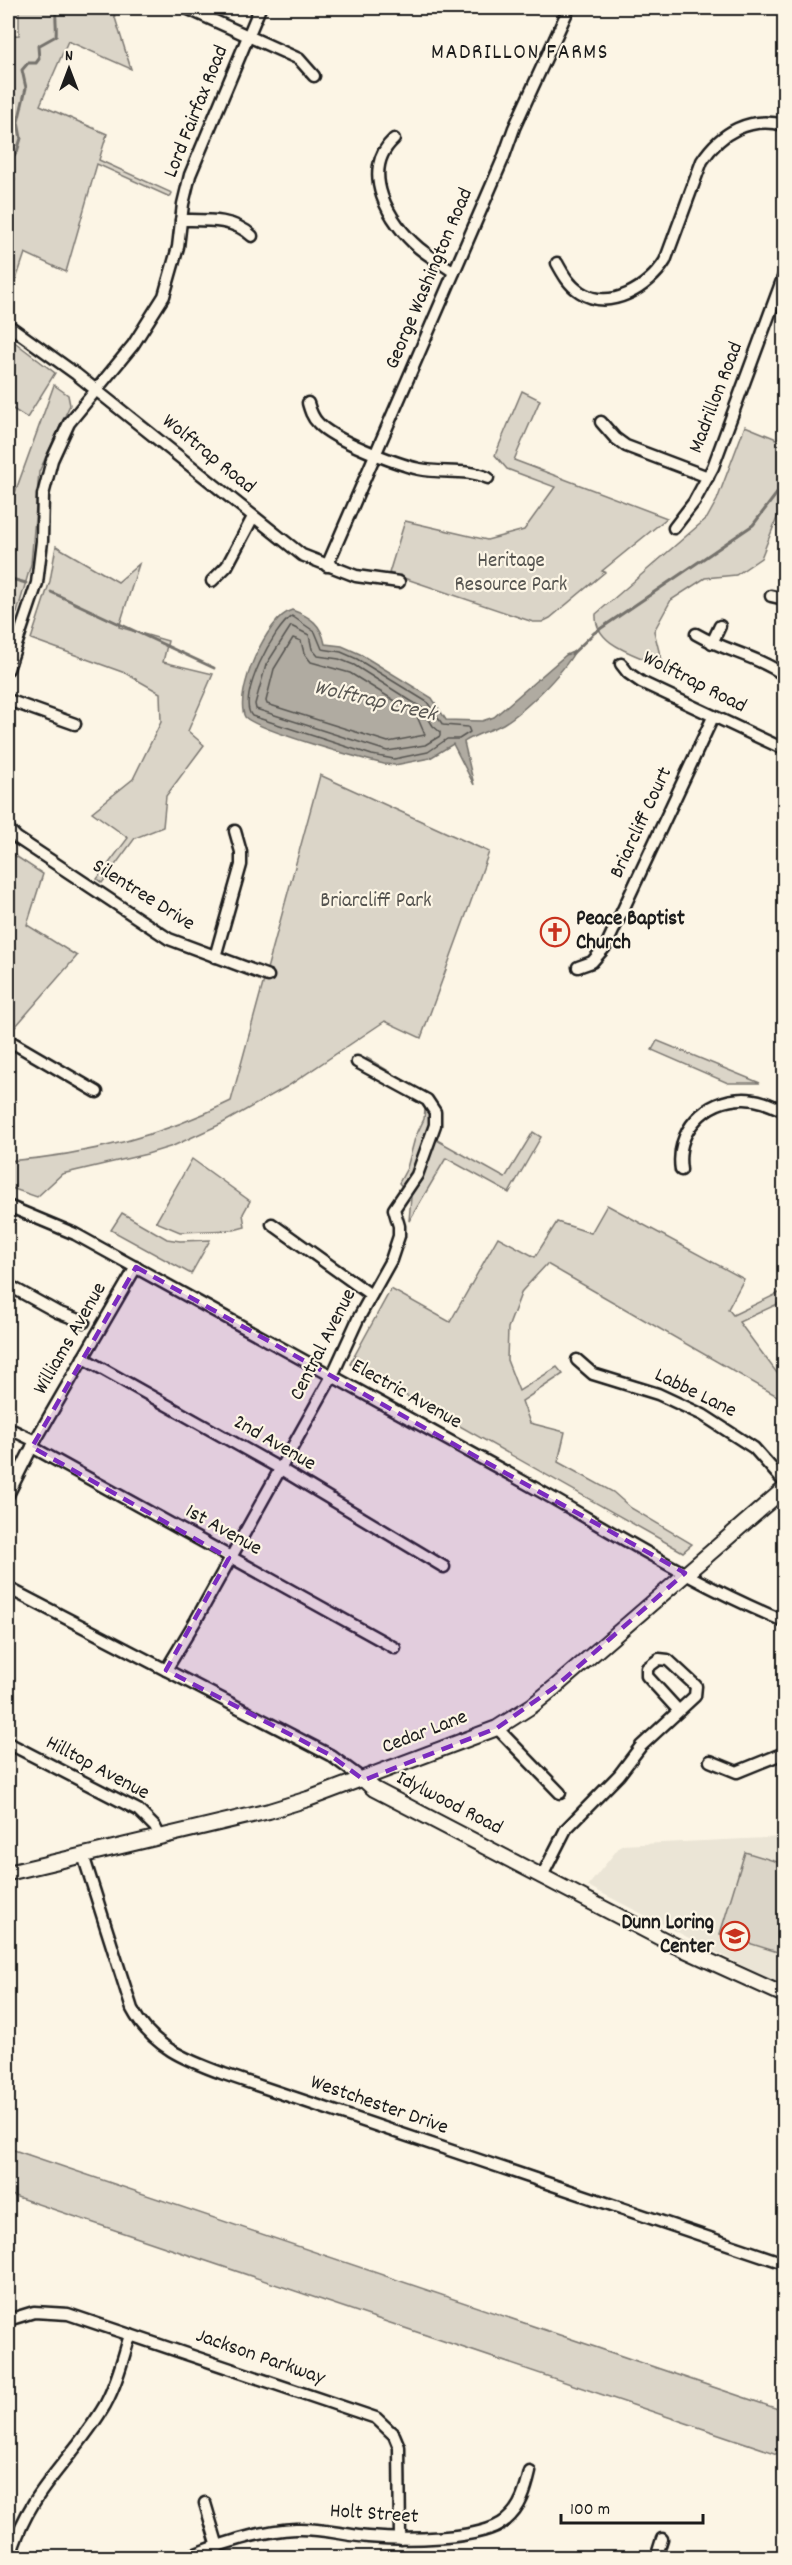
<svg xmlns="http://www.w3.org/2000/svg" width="792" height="2565" viewBox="0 0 792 2565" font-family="Dekko,sans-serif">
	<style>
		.built { fill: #ebe5d6 }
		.green { fill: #dbd5c8; stroke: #7c7872; stroke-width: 1.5 }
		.water { fill: #b0aba1; stroke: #75726c; stroke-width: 1.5 }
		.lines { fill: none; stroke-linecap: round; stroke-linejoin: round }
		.shore { stroke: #575551; stroke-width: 1.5 }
		.stream { stroke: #75726c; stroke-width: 3 }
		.minor-casing { stroke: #1c1c1c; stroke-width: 15 }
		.major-casing { stroke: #1c1c1c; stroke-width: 18 }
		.minor { stroke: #fcf5e5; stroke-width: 10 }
		.major { stroke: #fcf5e5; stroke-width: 14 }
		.marked { fill: #7b2cbf; fill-opacity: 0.2; stroke: #7b2cbf; stroke-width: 4.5; stroke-dasharray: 12 8; stroke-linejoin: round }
		.labels { text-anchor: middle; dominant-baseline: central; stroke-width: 4.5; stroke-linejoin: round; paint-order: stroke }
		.street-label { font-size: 21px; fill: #1c1c1c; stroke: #fcf5e5 }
		.park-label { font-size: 21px; fill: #555450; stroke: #fcf5e5 }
		.poi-label { font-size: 21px; font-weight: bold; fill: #1c1c1c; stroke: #fcf5e5; text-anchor: start }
		.neighbourhood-label { font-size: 22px; letter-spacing: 1.5px; fill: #1c1c1c; stroke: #fcf5e5 }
		.water-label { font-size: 22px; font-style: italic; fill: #575551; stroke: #fcf5e5 }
	</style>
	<rect width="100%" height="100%" fill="#fcf5e5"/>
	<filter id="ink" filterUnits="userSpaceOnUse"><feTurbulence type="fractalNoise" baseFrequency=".0167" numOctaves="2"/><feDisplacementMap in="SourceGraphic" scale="12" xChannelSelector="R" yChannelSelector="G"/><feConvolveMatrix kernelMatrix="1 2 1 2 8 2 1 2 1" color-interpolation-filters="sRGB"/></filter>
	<g filter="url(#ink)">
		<polygon class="built" points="784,1837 784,1987 588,1886 621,1845"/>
		<g class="green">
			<polygon points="19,8 126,8 112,8 131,69 68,41 40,105 107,134 99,160 172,193 170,197 97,164 66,272 25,253 8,304 8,36 19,35"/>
			<polygon points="8,337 55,373 27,418 8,406"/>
			<polygon points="54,385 68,395 70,405 39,472 31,564 17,613 8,606 8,512"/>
			<polygon points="522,391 540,400 514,460 667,518 602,571 605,572 550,618 542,622 533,622 389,573 405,521 487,540 524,530 555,487 507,469 495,455"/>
			<path d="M745 426 784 442V511L779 513 761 558 736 575 705 578 671 600 654 631 662 663 658 665C635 654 594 645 596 614L707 518 717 500Z"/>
			<polygon points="56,546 118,582 139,564 119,627 168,641 163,662 213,674 188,731 204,745 166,796 163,827 135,838 102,883 97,879 128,838 92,812 133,779 161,722 160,693 125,673 31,639 50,581"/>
			<path d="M320 775 489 852 421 1038 385 1021 288 1086 221 1124 173 1146 147 1154 62 1174 37 1197 8 1187V1161C87 1155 160 1137 231 1101Z"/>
			<polygon points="8,851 43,874 27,925 77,956 9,1034"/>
			<polygon points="657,1041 658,1041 760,1083 728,1083 652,1050"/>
			<polygon points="367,1058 430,1096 435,1103 428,1135 505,1178 533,1132 541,1137 509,1193 446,1158 409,1221 411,1197 399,1183 407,1168 415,1138 424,1119 425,1109 421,1102 362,1067"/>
			<polygon points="192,1159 250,1201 243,1214 245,1227 234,1230 180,1232 156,1222"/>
			<polygon points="607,1205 744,1279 728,1309 733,1315 781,1292 784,1301 739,1322 777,1373 784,1377 784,1400 547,1264 522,1291 508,1328 507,1360 519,1391 557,1367 563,1374 522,1401 530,1423 565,1432 558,1462 613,1492 631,1508 692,1544 683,1552 350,1364 391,1289 450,1322 498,1237 535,1257 557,1222 591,1233"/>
			<polygon points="122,1213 167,1239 180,1241 210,1240 191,1274 111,1230"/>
			<polygon points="745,1852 784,1864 784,1954 720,1934"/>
			<polygon points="8,2148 784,2411 784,2456 8,2194"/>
		</g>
		<path class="water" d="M292 610C311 617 321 624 325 644L342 646 360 654 432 698 446 720 482 721 494 717 566 655 575 651C562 674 525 711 503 724 490 731 476 734 464 742L474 785 453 744 430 758 395 765 384 764C359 758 260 731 245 717 233 694 267 617 292 610Z"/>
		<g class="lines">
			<g class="shore">
				<path d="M292 616 315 632 322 649 341 652 357 659 427 702 443 725 468 727 470 732 459 739H447L428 752 394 759 372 755 252 716C236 699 274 627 292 616Z"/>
				<polygon points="291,626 309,635 312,649 318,656 339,659 354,665 422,708 433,726 440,732 440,736 425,745 387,751 256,709 255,704 266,665"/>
				<polygon points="293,638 301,641 304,653 311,662 350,673 416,714 425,735 388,742 267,704 266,701 274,669"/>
			</g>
			<g class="stream">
				<path d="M8 192 14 179 10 161 17 152 21 138 18 122 26 88 22 70 28 63H36L39 59 38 46 56 36C57 26 55 18 56 8"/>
				<polyline points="8,578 26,583"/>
				<polyline points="51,592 214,668"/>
				<polyline points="572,654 594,633 753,525 784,484"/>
			</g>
			<g class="minor-casing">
				<g id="minor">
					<polyline points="186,8 299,59 314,76"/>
					<path d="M394 139C359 171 389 223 419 248 430 257 443 264 454 272"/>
					<path d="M181 220C206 220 234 218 252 236"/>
					<path d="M557 263C563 274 569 285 580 292 610 312 649 287 665 261L702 161C721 132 750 116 784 125"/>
					<polyline points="8,325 76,374 302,555 356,576 399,582"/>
					<path d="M308 403C310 410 312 417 318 423 333 440 397 464 419 469 442 474 466 468 488 478"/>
					<polyline points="601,422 615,438 626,446 708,477"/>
					<polyline points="674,528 694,502 713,467 784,275"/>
					<polyline points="327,566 503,159 514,128 569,8"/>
					<polyline points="212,581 227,566 253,517"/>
					<polyline points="771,596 784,599"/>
					<path d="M696 634C725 651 757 656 784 675"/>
					<polyline points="712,643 720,626"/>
					<polyline points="621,664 628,673 641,682 784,749"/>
					<polyline points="8,669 37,583 42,541 43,495 52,460 69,423 133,345 164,296 178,247 183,204 190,175 260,8"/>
					<polyline points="8,700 75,724"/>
					<polyline points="8,829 17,838 169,939 268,976"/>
					<polyline points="215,957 241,865 241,852 235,831"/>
					<polyline points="578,967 592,962 606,946 713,717"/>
					<polyline points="8,1040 97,1092"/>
					<path d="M681 1170C675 1131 705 1099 744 1099 759 1099 771 1105 784 1111"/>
					<path d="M8 1206 75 1234C225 1317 375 1399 524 1482 610 1530 693 1584 784 1621"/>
					<polyline points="272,1224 371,1295"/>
					<polyline points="8,1285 57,1312 84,1322"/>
					<polyline points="83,1358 279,1468 444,1567"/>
					<polyline points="577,1360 593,1374 658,1394 703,1415 754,1448 784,1482"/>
					<polyline points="8,1428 35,1441"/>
					<polyline points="32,1447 395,1648"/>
					<polyline points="8,1495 35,1441 136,1267"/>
					<polyline points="8,1588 330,1755 364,1780"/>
					<polyline points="166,1670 196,1620 332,1376 358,1319 391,1260 399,1236 399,1226 394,1209 417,1175 435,1125 435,1112 427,1100 357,1062"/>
					<polyline points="497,1728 560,1793"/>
					<polyline points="8,1743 138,1810 155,1827 160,1837"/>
					<polyline points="710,1761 737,1772 784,1753"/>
					<path d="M83 1855 132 2009C152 2047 186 2060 224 2074L784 2263"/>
					<polyline points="542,1876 566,1829 619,1775 641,1746 695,1696 696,1686 668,1660 659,1659 647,1668 647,1676 678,1710"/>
					<polyline points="8,2320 34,2312 68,2314 376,2418 394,2435 399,2447 400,2539"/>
					<polyline points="205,2503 218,2547"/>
					<path d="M10 2558C28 2489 72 2462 105 2405 117 2383 123 2358 130 2335"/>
					<path d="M186 2558C217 2545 262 2530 296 2529 320 2528 344 2535 368 2537 401 2540 481 2541 506 2520 521 2508 526 2489 530 2472"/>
					<polyline points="656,2558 662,2539"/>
				</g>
			</g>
			<g class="major-casing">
				<g id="major">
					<polyline points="364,1780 374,1789 674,1945 784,1995"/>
					<polyline points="8,1873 269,1811 308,1799 497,1728 533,1705 555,1687 784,1489"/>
				</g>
			</g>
			<use href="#minor" class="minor"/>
			<use href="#major" class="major"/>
		</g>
	</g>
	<path class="marked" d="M136 1267 685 1573 555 1687 497 1728 364 1780 330 1755 166 1670 229 1558 32 1447Z"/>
	<defs>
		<g id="church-ring" transform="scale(1.5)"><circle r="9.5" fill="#fcf5e5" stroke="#c8321e" stroke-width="1.5"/><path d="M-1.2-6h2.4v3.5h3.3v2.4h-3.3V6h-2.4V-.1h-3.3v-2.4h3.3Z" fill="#c8321e"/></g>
		<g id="school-ring" transform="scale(1.5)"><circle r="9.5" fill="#fcf5e5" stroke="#c8321e" stroke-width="1.5"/><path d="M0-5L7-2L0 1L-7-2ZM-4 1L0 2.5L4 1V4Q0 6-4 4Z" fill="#c8321e"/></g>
	</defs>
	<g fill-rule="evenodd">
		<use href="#church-ring" x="555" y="932"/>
		<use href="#school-ring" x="735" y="1936"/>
	</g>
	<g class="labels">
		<g class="street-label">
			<text transform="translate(197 112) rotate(-68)">Lord Fairfax Road</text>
			<text transform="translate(430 279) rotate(-67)">George Washington Road</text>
			<text transform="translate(717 398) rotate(-69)">Madrillon Road</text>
			<text transform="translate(208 455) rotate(39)">Wolftrap Road</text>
			<text transform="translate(694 683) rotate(27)">Wolftrap Road</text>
			<text transform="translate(642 823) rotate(-65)">Briarcliff Court</text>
			<text transform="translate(143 896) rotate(32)">Silentree Drive</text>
			<text transform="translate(71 1339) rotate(-60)">Williams Avenue</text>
			<text transform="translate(324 1345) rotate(-63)">Central Avenue</text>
			<text transform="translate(695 1394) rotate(26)">Labbe Lane</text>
			<text transform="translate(406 1395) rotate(29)">Electric Avenue</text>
			<text transform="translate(274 1444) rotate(30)">2nd Avenue</text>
			<text transform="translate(223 1531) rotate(29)">1st Avenue</text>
			<text transform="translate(425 1733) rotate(-21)">Cedar Lane</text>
			<text transform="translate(97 1769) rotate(28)">Hilltop Avenue</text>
			<text transform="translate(449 1804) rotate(27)">Idylwood Road</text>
			<text transform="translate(379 2106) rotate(19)">Westchester Drive</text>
			<text transform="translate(260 2358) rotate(19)">Jackson Parkway</text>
			<text transform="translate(374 2515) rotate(4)">Holt Street</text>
		</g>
		<g class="park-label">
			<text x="511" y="562">Heritage<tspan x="511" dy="24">Resource Park</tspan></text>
			<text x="376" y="902">Briarcliff Park</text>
		</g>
		<g class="poi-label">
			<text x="576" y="920">Peace Baptist<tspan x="576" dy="24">Church</tspan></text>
			<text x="714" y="1924" text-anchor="end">Dunn Loring<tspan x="714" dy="24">Center</tspan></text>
		</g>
		<g class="neighbourhood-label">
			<text x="520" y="53">MADRILLON FARMS</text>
		</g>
		<g class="water-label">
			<text transform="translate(375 702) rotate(13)">Wolftrap Creek</text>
		</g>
	</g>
	<rect width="792" height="2565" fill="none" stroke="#fcf5e5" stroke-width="30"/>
	<rect x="15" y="15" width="762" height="2535" fill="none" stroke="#1c1c1c" stroke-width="2" filter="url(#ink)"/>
	<g transform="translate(69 69)" stroke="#fcf5e5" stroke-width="4.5" paint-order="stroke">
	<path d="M0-4.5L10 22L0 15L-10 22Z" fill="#1c1c1c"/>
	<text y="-9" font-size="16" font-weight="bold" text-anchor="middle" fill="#1c1c1c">N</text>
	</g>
	<path d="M561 2514v9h142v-9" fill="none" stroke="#1c1c1c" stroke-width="3"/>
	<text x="570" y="2514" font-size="18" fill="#1c1c1c" stroke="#fcf5e5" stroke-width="4.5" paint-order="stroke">100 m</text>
</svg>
